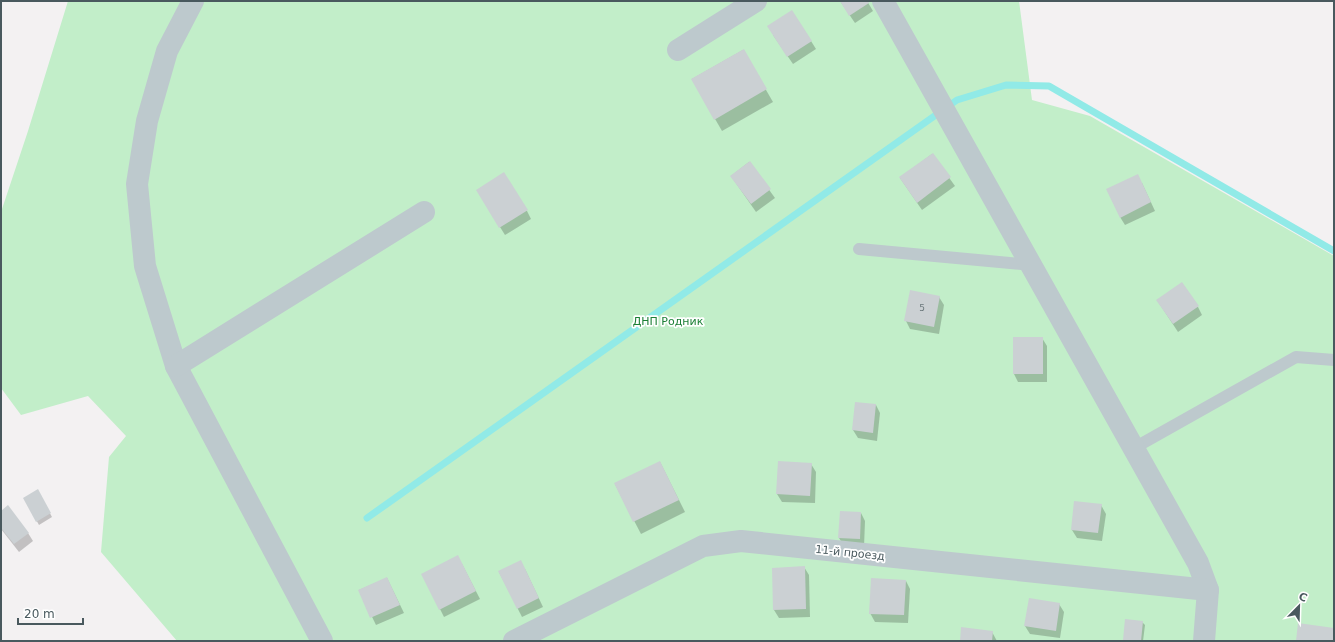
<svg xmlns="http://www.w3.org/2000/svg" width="1335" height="642" viewBox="0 0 1335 642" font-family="'DejaVu Sans',sans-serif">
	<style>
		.green { fill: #c2eec9 }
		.shadow { fill: #0003 }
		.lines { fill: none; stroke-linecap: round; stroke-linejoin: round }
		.stream { stroke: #91eae7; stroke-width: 7 }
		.building { fill: #cbd0d3 }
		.service { stroke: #bdc9cd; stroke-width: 12 }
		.minor { stroke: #bdc9cd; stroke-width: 22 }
		.labels { text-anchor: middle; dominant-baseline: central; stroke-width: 3.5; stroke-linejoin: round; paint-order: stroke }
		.number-label { font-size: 9px; fill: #6a777b }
		.park-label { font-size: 11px; fill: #1b7f35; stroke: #fff }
		.street-label { font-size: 11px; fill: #49595e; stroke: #fff }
	</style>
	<rect width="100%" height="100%" fill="#f3f1f2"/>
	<polygon class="green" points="68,1 1019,1 1032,100 1090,116 1334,256 1334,641 177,641 101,552 109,457 126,436 88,396 21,415 1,388 1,212 28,131"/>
	<g class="shadow">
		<polygon points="840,1 867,1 873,11 855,23"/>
		<polygon points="773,35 811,41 816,49 793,64"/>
		<polygon points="743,50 773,102 722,131 692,79"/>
		<polygon points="932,154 955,186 922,210 900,178"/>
		<polygon points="749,162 775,198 756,212 731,176"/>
		<polygon points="1142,183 1155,211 1125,225 1120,217"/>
		<polygon points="482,198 527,211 531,219 505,235"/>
		<polygon points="939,297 944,305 939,334 910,329 906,321"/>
		<polygon points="1157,300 1198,307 1202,315 1178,332"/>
		<polygon points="1042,338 1047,346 1047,382 1018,382 1014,374"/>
		<polygon points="856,404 876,405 880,413 877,441 858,438 853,430"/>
		<polygon points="660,462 685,512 641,534 615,484"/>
		<polygon points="811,464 816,472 815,503 782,502 777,494"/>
		<polygon points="38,491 52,517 39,525 24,498"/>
		<polygon points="1101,505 1106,514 1102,541 1077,538 1072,530"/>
		<polygon points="1,512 28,533 33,541 19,552 1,529"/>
		<polygon points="861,513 865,521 864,547 844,546 839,538"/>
		<polygon points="462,564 480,599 444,617 440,609"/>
		<polygon points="804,567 809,575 810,617 779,618 774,610 773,569"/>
		<polygon points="525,569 543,607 522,617 499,572"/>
		<polygon points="387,578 404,613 376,625 359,590"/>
		<polygon points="906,581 910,589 908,623 875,622 870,613"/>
		<polygon points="1059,604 1064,612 1060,638 1030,634 1025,626"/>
		<polygon points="1126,620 1142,622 1145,625 1143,641 1124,641"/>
		<polygon points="992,632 997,641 961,641"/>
	</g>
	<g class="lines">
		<polyline class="stream" points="367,518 957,100 1006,85 1049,86 1334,251"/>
	</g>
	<g class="building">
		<polygon points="840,1 868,1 869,3 849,16"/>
		<polygon points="792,10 812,41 787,57 767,26"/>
		<polygon points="744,49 767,89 714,120 691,79"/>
		<polygon points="933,153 951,177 917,203 899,177"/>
		<polygon points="750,161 771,189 751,204 730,176"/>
		<polygon points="504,172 528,210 499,228 476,190"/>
		<polygon points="1138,174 1151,202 1120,218 1106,189"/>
		<polygon points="1182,282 1199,306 1173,324 1156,300"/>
		<polygon points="910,290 940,296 934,327 904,321"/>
		<rect x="1013" y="337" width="30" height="37"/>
		<polygon points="855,402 876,404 873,433 852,430"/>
		<polygon points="660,461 679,500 633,522 614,483"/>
		<polygon points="778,461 812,463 810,496 776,494"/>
		<polygon points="38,489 51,513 36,522 23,498"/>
		<polygon points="1074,501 1102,504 1098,533 1071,530"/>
		<polygon points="8,505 29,533 14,544 1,528 1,511"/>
		<polygon points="840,511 861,512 860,539 838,538"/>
		<polygon points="458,555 476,591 439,610 421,574"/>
		<polygon points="521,560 539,598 517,609 498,571"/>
		<polygon points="805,566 806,609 773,610 772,568"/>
		<polygon points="387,577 400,605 370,618 358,590"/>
		<polygon points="871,578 906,580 904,615 869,614"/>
		<polygon points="1029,598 1060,603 1056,631 1024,626"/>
		<polygon points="1125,619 1143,621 1141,641 1123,640"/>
		<polygon points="1298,623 1334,628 1334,641 1296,641"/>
		<polygon points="961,627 993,631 992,641 960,641"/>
	</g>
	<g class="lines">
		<g class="service">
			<polyline points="859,249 1032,265"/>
			<polyline points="1134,448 1296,357 1334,360"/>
		</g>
		<g class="minor">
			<polyline points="193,1 167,51 147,121 137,184 145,266 176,366 322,641"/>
			<polyline points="883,1 1198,563 1208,590 1204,641"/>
			<polyline points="678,50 756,1"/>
			<polyline points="176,366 424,212"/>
			<polyline points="514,641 703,546 741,541 1208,590"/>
		</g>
	</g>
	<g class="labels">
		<g class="number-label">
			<text x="922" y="308">5</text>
		</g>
		<g class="park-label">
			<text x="668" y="321">ДНП Родник</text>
		</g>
		<g class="street-label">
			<text transform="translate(850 553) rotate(6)">11-й проезд</text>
		</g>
	</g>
	<rect width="1335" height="642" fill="none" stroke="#49595e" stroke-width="4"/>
	<g transform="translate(1299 606) rotate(23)" stroke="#ffffff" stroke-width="3" paint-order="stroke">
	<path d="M0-3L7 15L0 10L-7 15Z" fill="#49595e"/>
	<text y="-6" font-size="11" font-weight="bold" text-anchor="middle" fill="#49595e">С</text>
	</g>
	<path d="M18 618v6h65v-6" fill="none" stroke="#49595e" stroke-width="2"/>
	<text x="24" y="618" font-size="12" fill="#49595e" stroke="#ffffff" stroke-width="3" paint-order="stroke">20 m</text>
</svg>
